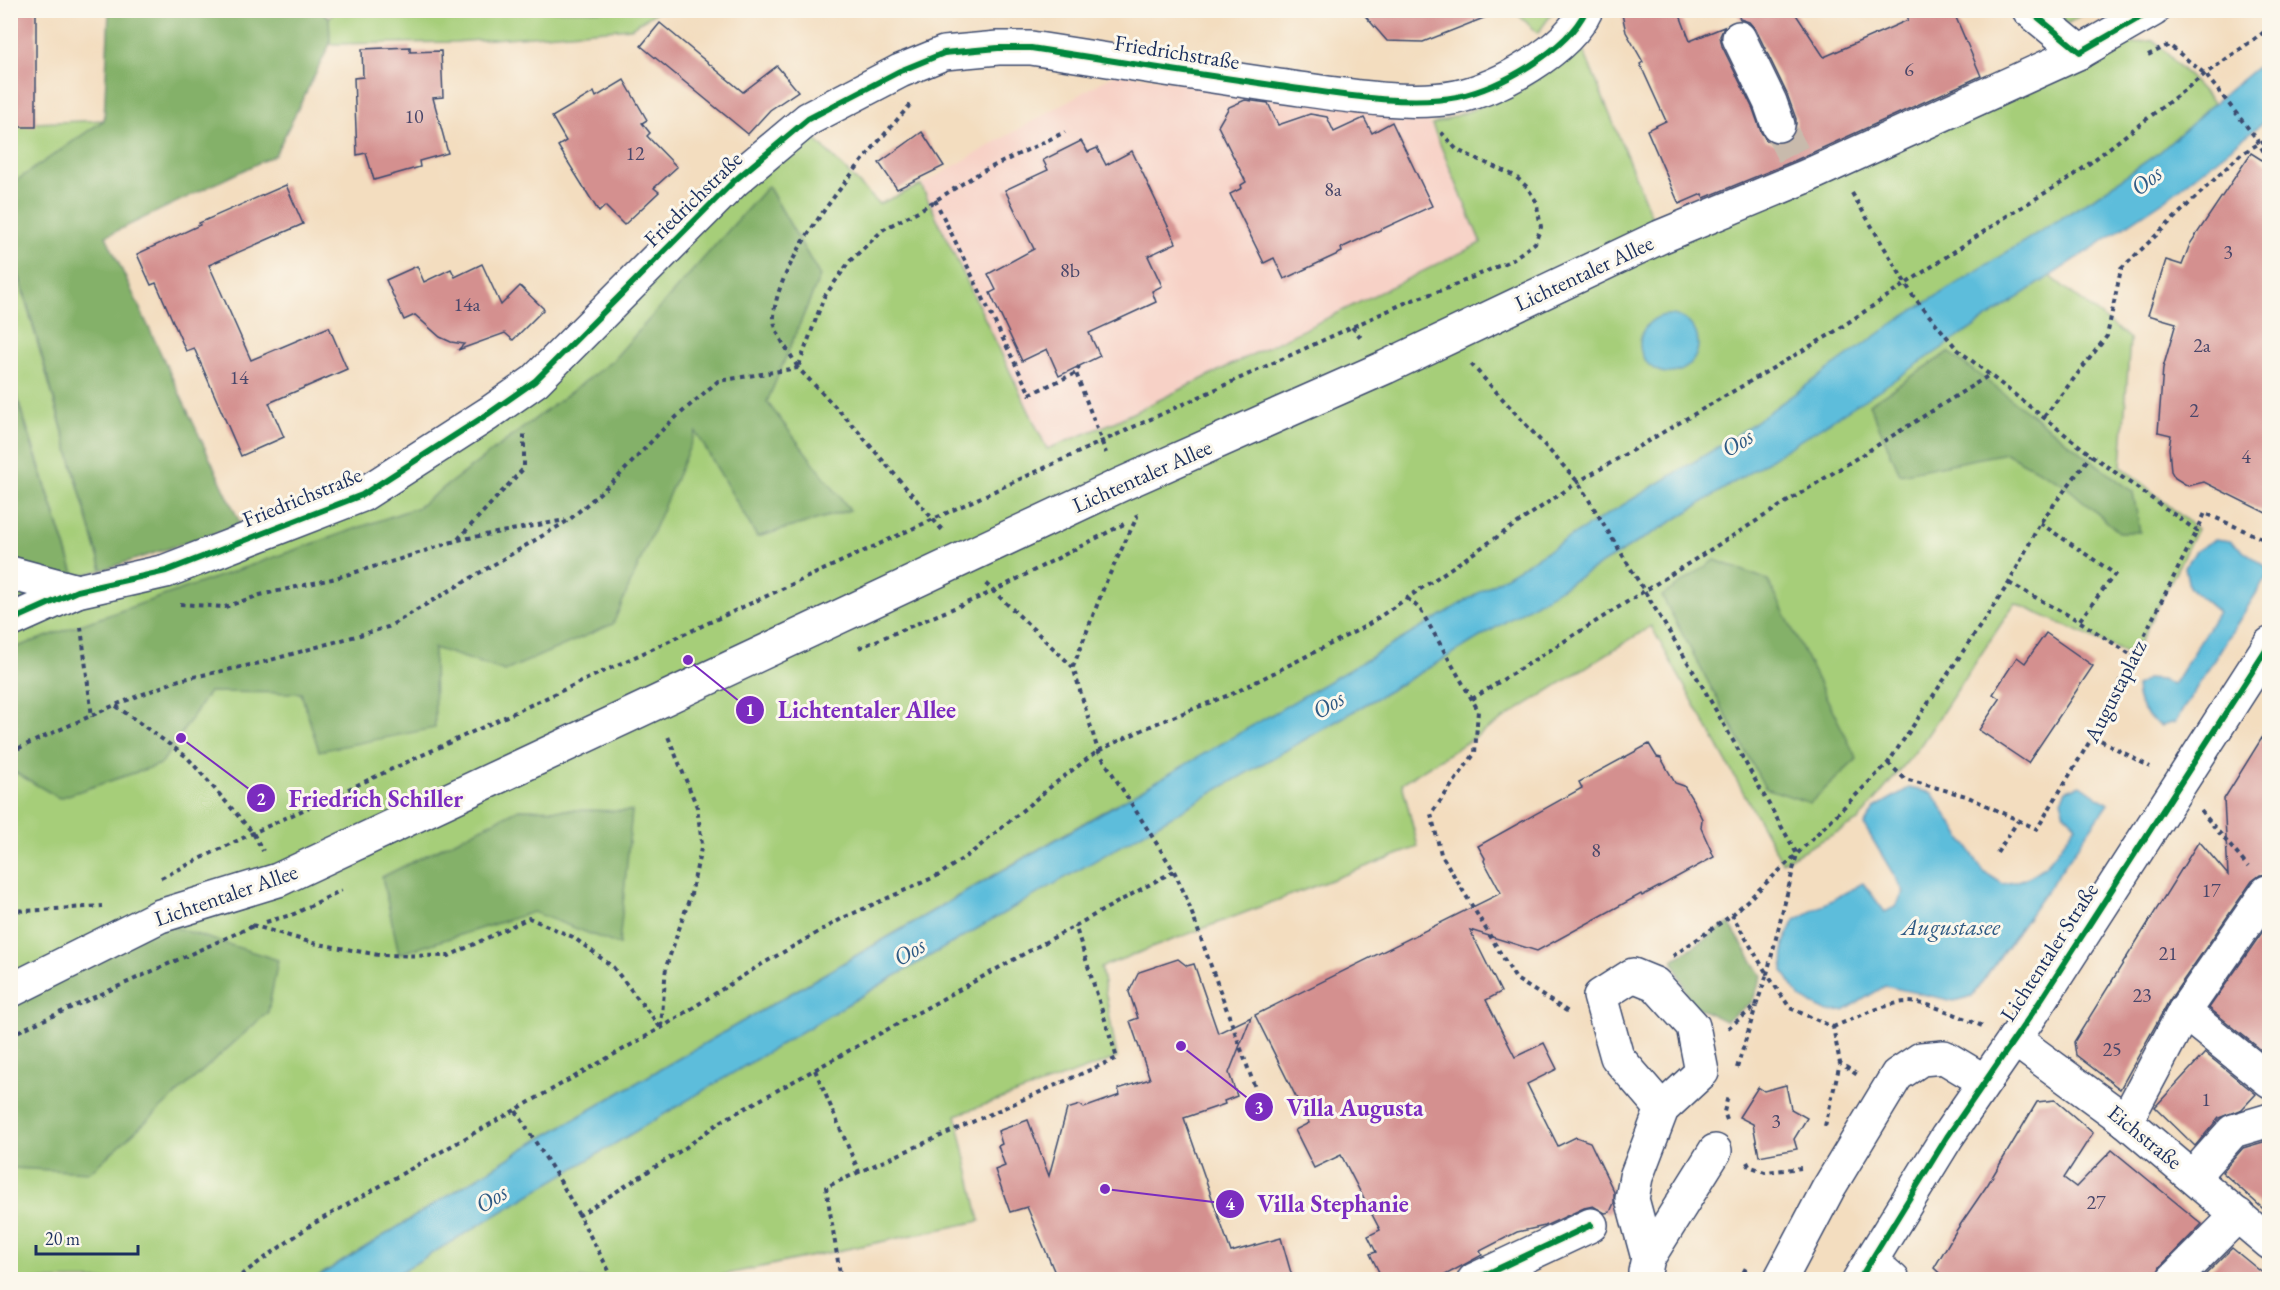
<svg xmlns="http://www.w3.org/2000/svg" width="2280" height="1290" viewBox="0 0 2280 1290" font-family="'EB Garamond',serif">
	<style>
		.built { fill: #f7d1c6 }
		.green { fill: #a6ce79; stroke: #607e6c; stroke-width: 1.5 }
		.forest { fill: #84b169; stroke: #507064; stroke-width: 1.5 }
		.water { fill: #5dbddb; stroke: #3c769c; stroke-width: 1.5 }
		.building { fill: #d4908f }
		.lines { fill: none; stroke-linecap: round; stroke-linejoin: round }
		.minor-tunnel { stroke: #c8baac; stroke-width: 33; stroke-dasharray: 33 16; stroke-linecap: butt }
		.minor-casing { stroke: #3b496d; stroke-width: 36 }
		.path { stroke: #3b496d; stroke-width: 4; stroke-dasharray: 4.5 4.5; stroke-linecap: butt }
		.minor { stroke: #fff; stroke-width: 33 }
		.cycleway-casing { stroke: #fbf7ec; stroke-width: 10 }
		.cycleway { stroke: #00873e; stroke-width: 6 }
		.labels { text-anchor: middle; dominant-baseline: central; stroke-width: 6; stroke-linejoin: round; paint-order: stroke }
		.number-label { font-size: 20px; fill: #49476a }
		.street-label { font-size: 22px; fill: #1b2f5e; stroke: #fbf7ec }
		.water-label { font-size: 24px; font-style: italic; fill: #2f5a84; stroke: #fbf7ec }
		.leader { fill: none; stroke: #7b2cbf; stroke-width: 2 }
		.callout-dot { fill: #7b2cbf; stroke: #fbf7ec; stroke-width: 2 }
		.mark-label { font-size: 18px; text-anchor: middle; font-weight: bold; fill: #fff }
		.callout-label { font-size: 24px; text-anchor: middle; font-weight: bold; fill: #7b2cbf; stroke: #fbf7ec; stroke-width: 6; stroke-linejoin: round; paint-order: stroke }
	</style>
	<rect width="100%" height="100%" fill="#fbf7ec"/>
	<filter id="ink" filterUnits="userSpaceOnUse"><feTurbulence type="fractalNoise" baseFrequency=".0167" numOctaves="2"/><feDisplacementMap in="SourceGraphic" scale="12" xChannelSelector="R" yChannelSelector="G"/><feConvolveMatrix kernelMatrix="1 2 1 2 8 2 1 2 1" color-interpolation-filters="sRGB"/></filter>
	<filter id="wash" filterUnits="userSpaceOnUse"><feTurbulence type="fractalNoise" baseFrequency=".008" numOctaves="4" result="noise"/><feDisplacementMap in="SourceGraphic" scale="24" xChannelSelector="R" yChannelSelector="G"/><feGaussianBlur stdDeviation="1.35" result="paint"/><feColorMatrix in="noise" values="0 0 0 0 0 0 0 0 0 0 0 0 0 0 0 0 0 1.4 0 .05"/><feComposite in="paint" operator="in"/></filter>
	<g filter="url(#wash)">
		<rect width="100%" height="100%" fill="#f3ddbf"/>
		<polygon class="built" points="1117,73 1426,115 1481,243 1112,423 1046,449 921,185"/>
		<g class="green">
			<polygon points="336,10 658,11 631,28 455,42 330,44 329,17"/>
			<polygon points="1514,11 1554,11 1538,33"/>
			<polygon points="2052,11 2089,11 2068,23"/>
			<polygon points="2154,40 2214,103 2161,151 2092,199 1962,335 2050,276 2130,339 2121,466 2197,529 2133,656 2015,603 1920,746 1858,821 1782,862 1651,626 1402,783 1418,847 1101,967 1117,1058 956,1115 980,1221 704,1279 389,1279 883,983 1437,663 1116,804 528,1146 314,1279 11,1280 10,621 436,448 808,132 879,204 921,185 1047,449 1112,423 1481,243 1432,125 1511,95 1583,49 1660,237 2080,52"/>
			<polygon points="104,120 11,185 11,124"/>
			<polygon points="10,246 102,570 75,577 11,377"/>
		</g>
		<g class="forest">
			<polygon points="317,10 329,17 330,44 275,155 106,236 241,525 102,570 11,246 10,185 104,120 109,11"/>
			<polygon points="768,186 820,276 767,402 850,510 757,537 696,432 613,624 505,671 434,648 435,728 319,751 301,693 209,692 161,764 59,798 11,770 11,649 418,507 612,361"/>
			<polygon points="1949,352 2133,492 2140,532 2119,532 2062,483 2006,453 1900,474 1869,404"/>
			<polygon points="10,378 75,577 10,607"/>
			<polygon points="1715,560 1768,580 1857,759 1810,803 1765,788 1662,596"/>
			<polygon points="519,809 632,811 619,945 533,912 399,954 382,877"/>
			<polygon points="1729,923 1762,976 1752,1002 1725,1021 1692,1005 1673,960"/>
			<polygon points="164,924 278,960 268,1012 90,1172 11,1168 11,1003"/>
		</g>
		<g class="water">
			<polygon points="2269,57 2269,118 2166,199 1870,396 1673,521 1437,663 883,983 389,1279 314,1279 528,1146 1419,629 1728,441 1901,318 2092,199 2161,151 2214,103"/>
			<circle cx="1669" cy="344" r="29"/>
			<path d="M2215 539 2230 541 2269 569V573L2175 722 2161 726C2145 716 2137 706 2136 687L2146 679 2161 680 2173 685 2218 612 2189 587 2185 567 2196 551Z"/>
			<path d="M2081 785 2108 804 1972 996 1954 1001 1885 986 1844 1011 1828 1012 1800 998 1783 971 1784 943 1795 920 1863 883 1885 912 1895 907 1904 892 1864 825 1876 807 1909 788 1932 793 1984 872 2003 884C2044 879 2053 856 2076 825L2065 814 2061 800 2066 790Z"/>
		</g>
		<g id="blocks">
			<g class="building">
				<rect x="10" y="10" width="26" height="117"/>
				<polygon points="1360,10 1499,10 1499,12 1423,42 1387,41"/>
				<polygon points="1621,10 1678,10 1690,41 1724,27 1720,36 1722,46 1753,109 1761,132 1766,140 1774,143 1784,143 1792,138 1796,129 1796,119 1787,94 1756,30 1749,22 1740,19 1736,10 1793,10 1824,57 1908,20 1908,10 1942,10 1945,17 1954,13 1981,76 1796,160 1704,198 1702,194 1679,204 1647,130 1666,121 1640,64 1643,62 1626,32"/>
				<polygon points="660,23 743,92 777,66 798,91 770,110 748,134 641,46"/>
				<polygon points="410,47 410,52 441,51 443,97 433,98 448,153 419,161 420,167 374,180 366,153 357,155 354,78 363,77 362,49"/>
				<polygon points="624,80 647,120 642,123 650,133 647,136 677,167 654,188 659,192 624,225 605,206 599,212 558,146 566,141 552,117 594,92 596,97"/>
				<polygon points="1245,100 1268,103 1278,125 1310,114 1327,117 1334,132 1364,118 1372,133 1392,122 1432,206 1341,248 1342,252 1284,279 1274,258 1264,263 1230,194 1242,188 1241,185 1246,182 1218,126 1229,107"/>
				<polygon points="922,132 944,166 897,189 879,163"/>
				<polygon points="1081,141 1088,152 1097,148 1106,165 1132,151 1176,243 1148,256 1162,286 1152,291 1156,302 1089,333 1100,356 1059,376 1047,349 1022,361 990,293 996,290 988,274 1034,249 1005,190 1048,170 1043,160"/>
				<polygon points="2251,153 2270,165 2270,515 2204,482 2188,486 2175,478 2171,471 2169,448 2171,435 2158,432 2163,368 2176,323 2148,315 2166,260 2182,265 2190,244"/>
				<polygon points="286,185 303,224 209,265 251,360 329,327 347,369 269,403 284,437 241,456 194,348 186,351 156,283 151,285 137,254 200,225 199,223"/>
				<polygon points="482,264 501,305 520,286 544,309 513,340 505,333 458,350 464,344 451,342 440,337 415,315 404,320 386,280 417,266 424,282 451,269 455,277"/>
				<polygon points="2046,633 2093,666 2028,763 1979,730 2000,699 1993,694 2017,657 2025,663"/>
				<polygon points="2270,725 2270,874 2260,875 2252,881 2169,1001 2120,1089 2076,1055 2074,1042 2199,841 2228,875 2224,799"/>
				<polygon points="1649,744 1657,757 1661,758 1675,783 1684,786 1694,802 1702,819 1701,828 1714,857 1642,896 1641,894 1537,951 1470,930 1501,992 1486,1000 1515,1057 1544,1043 1557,1069 1527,1084 1558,1146 1576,1137 1590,1142 1614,1192 1614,1203 1610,1212 1605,1213 1593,1206 1584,1208 1545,1226 1517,1232 1480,1251 1482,1255 1436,1280 1383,1280 1370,1254 1376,1252 1368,1236 1380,1230 1341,1155 1314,1168 1295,1130 1309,1123 1255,1015 1501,893 1484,861 1485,858 1478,846 1582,788 1579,782"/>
				<polygon points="2270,921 2270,1057 2209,1008"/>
				<polygon points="1178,959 1187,966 1194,964 1218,1033 1251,1017 1229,1073 1237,1096 1224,1101 1225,1104 1184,1118 1231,1252 1281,1238 1293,1280 1058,1280 1027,1207 1010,1212 995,1170 1005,1166 998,1146 1002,1144 998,1131 1028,1120 1049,1176 1067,1109 1080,1105 1084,1108 1120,1095 1118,1089 1150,1079 1130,1021 1138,1018 1129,992 1139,972"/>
				<polygon points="2205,1053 2256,1094 2242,1109 2219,1118 2195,1146 2155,1107"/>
				<polygon points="1786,1085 1791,1109 1807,1118 1794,1139 1797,1149 1759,1156 1753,1124 1739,1117 1758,1087 1764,1091"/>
				<polygon points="2055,1100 2093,1133 2064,1178 2076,1187 2112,1150 2202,1224 2160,1267 2155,1280 1947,1280 1934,1268 1956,1231 1988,1184 2037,1102"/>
				<polygon points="2270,1140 2270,1215 2222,1172 2243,1148"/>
				<polygon points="2232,1248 2270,1279 2270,1280 2200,1280"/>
			</g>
		</g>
	</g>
	<g filter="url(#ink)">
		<use href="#blocks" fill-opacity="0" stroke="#3b496d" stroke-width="1.5"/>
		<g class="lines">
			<polyline class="minor-tunnel" points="1778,125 1796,160"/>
			<g class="minor-casing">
				<g id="minor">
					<polyline points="2029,10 2080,52"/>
					<polyline points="1739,38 1770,102 1778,125"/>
					<polyline points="10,573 77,591"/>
					<path d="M10 621 77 591 166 571 362 495 488 414 535 381 734 181 808 119 900 71 944 53 998 48H1031C1114 61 1196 74 1279 86 1331 93 1406 107 1457 97 1499 88 1567 51 1586 10"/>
					<polyline points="10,991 160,916 278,880 1120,485 1386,367 1660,237 1807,176 2080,52 2153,10"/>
					<polyline points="2184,1012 2270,1081"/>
					<polyline points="2014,1039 2126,1121 2270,1243"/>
					<polyline points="2126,1121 2184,1012 2267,892"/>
					<polyline points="2193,1176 2233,1131 2270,1120"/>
					<polyline points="1648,1258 1632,1199 1636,1177 1662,1109 1702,1072 1693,1026 1655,984 1633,975 1600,996 1617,1057 1662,1109"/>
					<polyline points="1871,1261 1893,1280"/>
					<polyline points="1645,1272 1648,1258 1715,1151"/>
					<polyline points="1474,1280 1591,1225"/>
					<polyline points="1780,1280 1828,1189 1897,1075 1921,1059 1944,1057 1984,1081"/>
					<polyline points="1859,1280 1947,1137 2033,1012 2270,644"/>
					<polyline points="2173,1280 2238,1215"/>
				</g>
			</g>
			<g class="path">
				<polyline points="2148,55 2169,45 2205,74 2256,138 2265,154"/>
				<path d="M910 105C871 150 773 259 774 319 775 336 791 353 798 368L824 297 850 261 884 229 920 210 981 172 1065 132"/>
				<polyline points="1852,193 1913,296 1957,349 2091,455 2197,531 2205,513 2270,542"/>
				<polyline points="935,200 1030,394 1076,373"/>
				<polyline points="1352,327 1363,340"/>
				<polyline points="1471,364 1578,482 1701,684 1797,854 1767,974 1790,1008 1833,1027 1840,1063 1859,1076"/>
				<polyline points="1079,366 1076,373 1106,453"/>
				<polyline points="2044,417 2107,336 2121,269 2241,154 2260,143 2270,141"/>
				<polyline points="2040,523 2115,574 2079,621"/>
				<polyline points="458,539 524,468 524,431"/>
				<polyline points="2009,583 2079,621 2133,656"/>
				<polyline points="1407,598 1420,609 1478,710 1475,753 1431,814 1441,854 1516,979 1570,1013"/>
				<polyline points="180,604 225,607 260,595 332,579 397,560 458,540 565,520"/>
				<polyline points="81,627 92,717"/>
				<polyline points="859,648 992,592 1124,524"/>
				<polyline points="1073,667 1106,582 1137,517 1136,514"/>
				<polyline points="1472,699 1991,374"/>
				<polyline points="116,706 187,757 253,833 263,851"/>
				<polyline points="2093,736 2150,767"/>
				<polyline points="10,752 115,705 179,680 260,663 388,627 569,520 617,478 666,426 718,381 798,368 849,421 943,531"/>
				<polyline points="1888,763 1905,779 1966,796 2037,829 2093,736 2197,531"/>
				<polyline points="2201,811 2248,867"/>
				<polyline points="1997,853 2018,821"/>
				<polyline points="1174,871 1186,897 1258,1096"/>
				<path d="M161 878 253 833C638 656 1022 477 1407 302L1448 288 1510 261 1535 243 1541 227 1536 201 1527 187 1515 176 1457 150 1441 132"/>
				<polyline points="10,909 25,911 102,906"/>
				<polyline points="266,922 294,914 342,890"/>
				<polyline points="252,925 313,943 379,955 449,956 529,918 573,937 613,967 661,1028"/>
				<polyline points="1673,956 1732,915 1797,854 1888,763 2009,583 2040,523 2091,455"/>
				<polyline points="661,1027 666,967 691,894 702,844 697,807 667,734"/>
				<path d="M1833 1027C1850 1020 1889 1002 1907 1002 1930 1002 1961 1017 1982 1026"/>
				<polyline points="1728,1028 1756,1006 1767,974 1732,915"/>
				<polyline points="10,1035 253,926"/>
				<polyline points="1737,1068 1756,1006"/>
				<polyline points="815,1070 859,1172 1117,1058 1075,925"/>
				<polyline points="516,1111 562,1184 614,1280"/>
				<polyline points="1727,1120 1724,1112 1728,1096"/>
				<polyline points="1825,1126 1840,1063"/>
				<polyline points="1747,1162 1749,1166 1765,1172 1801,1168"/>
				<polyline points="578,1216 685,1148 720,1122 1174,871 1098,751 1073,667 985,583"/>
				<polyline points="234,1280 311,1225 661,1028 757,967 843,918 939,875 975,850 1054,784 1098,751 1155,724 1234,693 1366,626 1578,482 1831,334 2007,216 2073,176 2205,74 2270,28"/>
				<polyline points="841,1280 826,1187 859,1172"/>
				<polyline points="1739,1280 1747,1266"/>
			</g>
			<use href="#minor" class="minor"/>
			<g class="cycleway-casing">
				<g id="cycleway">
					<polyline points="2029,10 2080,52 2153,10"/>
					<path d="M10 621 77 591 166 571 362 495 488 414 535 381 734 181 808 119 900 71 944 53 998 48H1031C1114 61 1196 74 1279 86 1331 93 1406 107 1457 97 1499 88 1567 51 1586 10"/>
					<polyline points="1474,1280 1591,1225"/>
					<polyline points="1859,1280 1947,1137 2033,1012 2270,644"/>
				</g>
			</g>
			<use href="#cycleway" class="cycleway"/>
		</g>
	</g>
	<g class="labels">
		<g class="number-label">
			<text x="1909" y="69">6</text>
			<text x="414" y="116">10</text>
			<text x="635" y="153">12</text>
			<text x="1333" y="189">8a</text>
			<text x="2228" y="252">3</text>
			<text x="1070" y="270">8b</text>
			<text x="467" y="304">14a</text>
			<text x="2202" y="345">2a</text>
			<text x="239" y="377">14</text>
			<text x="2194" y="410">2</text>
			<text x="2246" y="456">4</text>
			<text x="1596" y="850">8</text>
			<text x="2211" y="890">17</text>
			<text x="2168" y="953">21</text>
			<text x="2142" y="995">23</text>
			<text x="2112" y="1049">25</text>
			<text x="2206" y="1099">1</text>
			<text x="1776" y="1121">3</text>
			<text x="2096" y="1202">27</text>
		</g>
		<g class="street-label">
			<text transform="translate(1177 52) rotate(9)">Friedrichstraße</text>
			<text transform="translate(693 199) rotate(-44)">Friedrichstraße</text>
			<text transform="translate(1584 273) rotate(-25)">Lichtentaler Allee</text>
			<text transform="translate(1142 476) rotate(-24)">Lichtentaler Allee</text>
			<text transform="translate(302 497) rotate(-22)">Friedrichstraße</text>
			<text transform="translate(2115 691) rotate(-63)">Augustaplatz</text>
			<text transform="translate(226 895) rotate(-19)">Lichtentaler Allee</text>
			<text transform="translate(2049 952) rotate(-57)">Lichtentaler Straße</text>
			<text transform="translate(2145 1137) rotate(39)">Eichstraße</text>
		</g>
		<g class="water-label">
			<text transform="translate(2146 180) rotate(-39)">Oos</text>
			<text transform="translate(1737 442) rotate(-32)">Oos</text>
			<text transform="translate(1328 704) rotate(-31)">Oos</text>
			<text x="1951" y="926">Augustasee</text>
			<text transform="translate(909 951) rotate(-31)">Oos</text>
			<text transform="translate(491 1198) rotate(-31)">Oos</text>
		</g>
	</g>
	<path class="leader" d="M688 660L750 710M181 738L261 798M1181 1046L1259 1107M1105 1189L1230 1204"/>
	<g class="callout-dot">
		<circle cx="688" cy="660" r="6"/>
		<circle cx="181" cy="738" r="6"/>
		<circle cx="1181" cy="1046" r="6"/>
		<circle cx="1105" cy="1189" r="6"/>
		<circle cx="750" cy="710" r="15"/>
		<circle cx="261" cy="798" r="15"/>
		<circle cx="1259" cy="1107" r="15"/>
		<circle cx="1230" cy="1204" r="15"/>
	</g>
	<g class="mark-label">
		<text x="750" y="716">1</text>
		<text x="261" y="805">2</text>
		<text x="1259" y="1114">3</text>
		<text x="1230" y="1210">4</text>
	</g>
	<g class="callout-label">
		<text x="867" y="718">Lichtentaler Allee</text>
		<text x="376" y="807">Friedrich Schiller</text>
		<text x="1355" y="1116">Villa Augusta</text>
		<text x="1333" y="1212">Villa Stephanie</text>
	</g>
	<rect width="2280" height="1290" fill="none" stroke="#fbf7ec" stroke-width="36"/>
	<path d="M36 1245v9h102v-9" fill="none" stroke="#1b2f5e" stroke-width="3"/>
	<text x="45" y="1245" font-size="18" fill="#1b2f5e" stroke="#fbf7ec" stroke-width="4.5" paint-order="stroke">20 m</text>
</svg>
